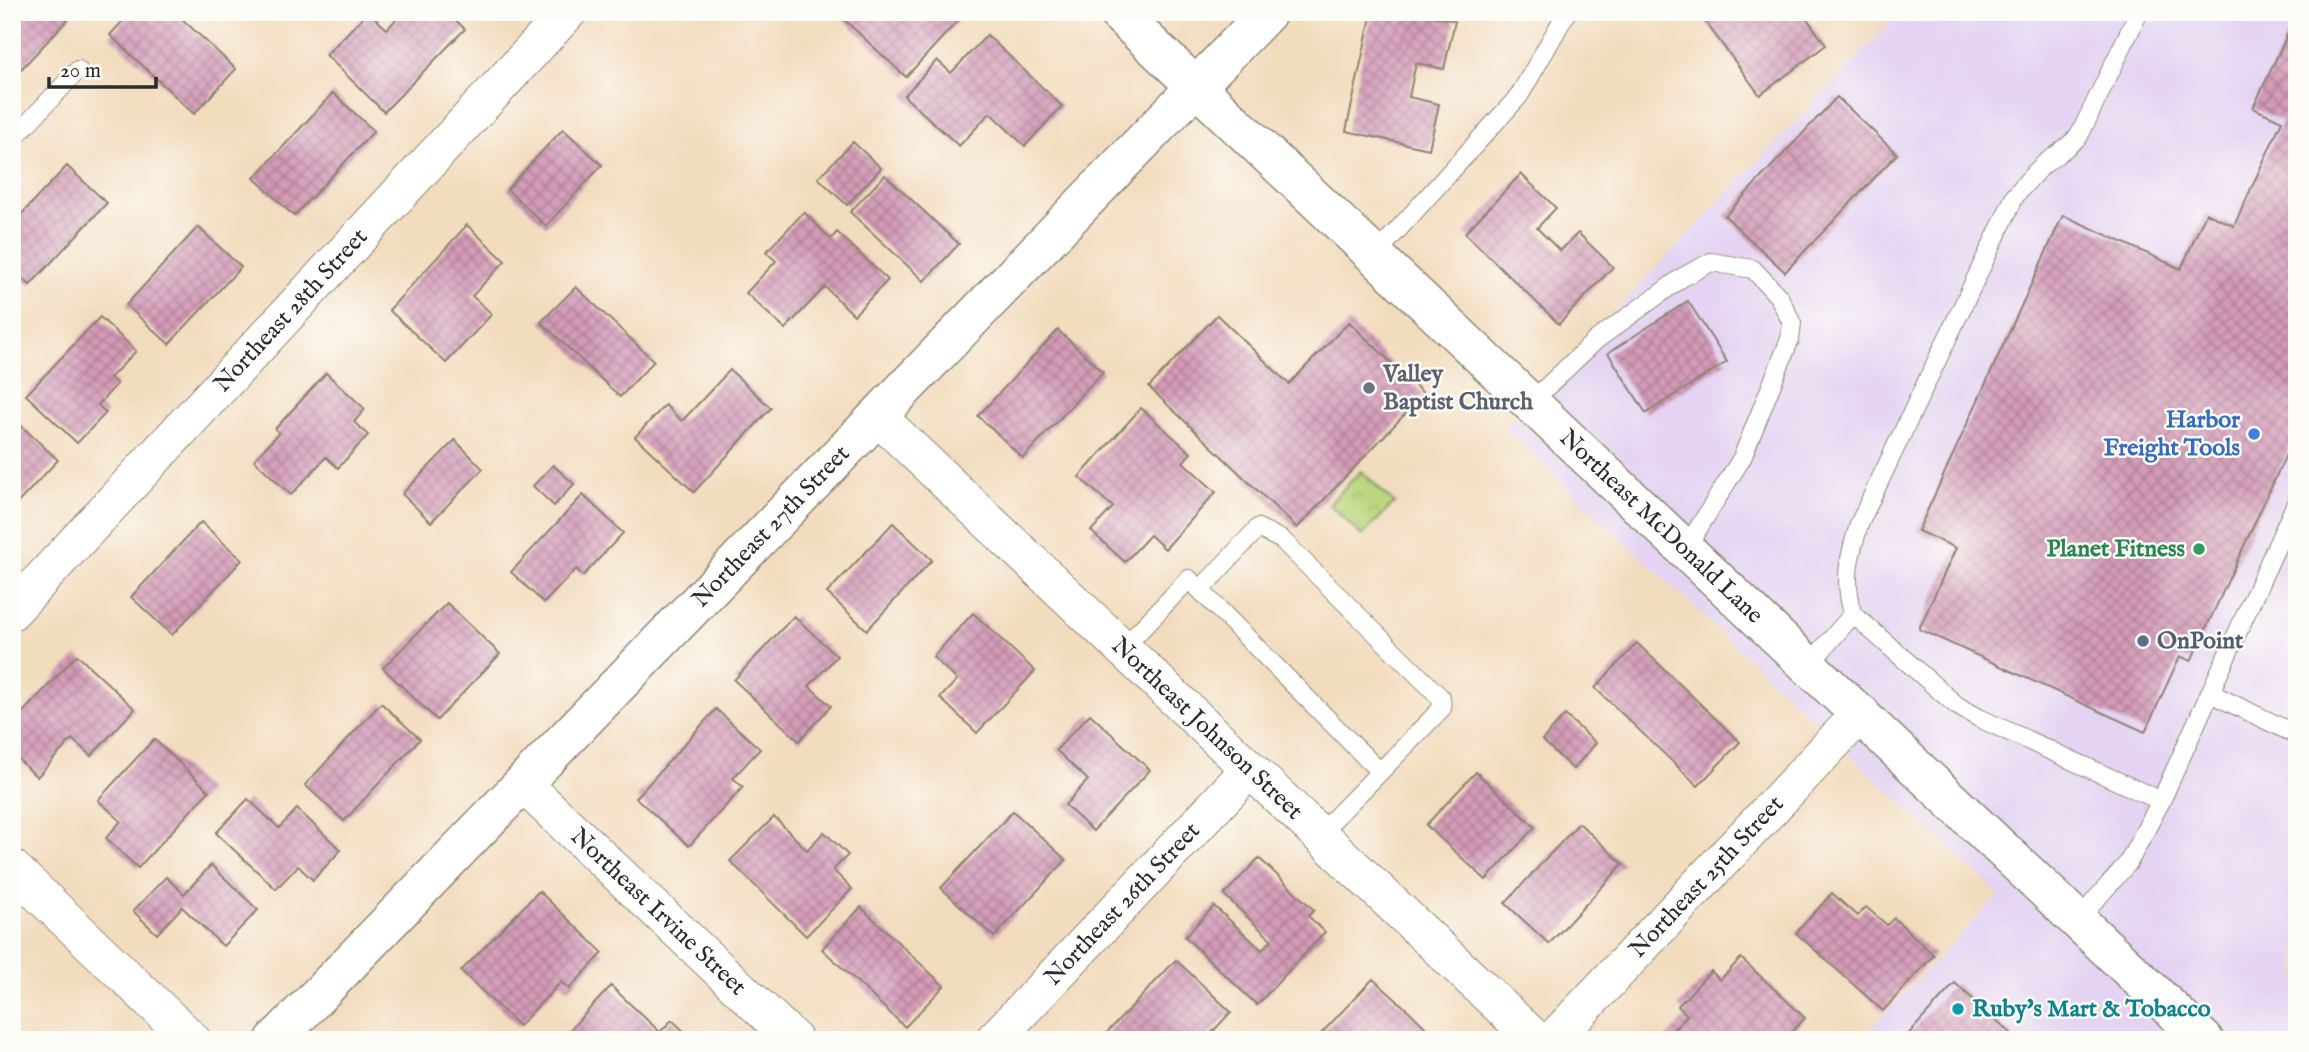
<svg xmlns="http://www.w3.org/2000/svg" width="2309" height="1052" viewBox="0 0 2309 1052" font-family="'IM FELL English',serif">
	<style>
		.built { fill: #e4d3f2 }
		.park { fill: url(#park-crowns); stroke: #728053; stroke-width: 2 }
		.building { fill: url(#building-cross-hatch) }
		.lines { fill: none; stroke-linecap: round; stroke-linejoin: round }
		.lane-casing { stroke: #8e8474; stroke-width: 20 }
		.street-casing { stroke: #8e8474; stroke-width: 39 }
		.secondary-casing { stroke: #8e8474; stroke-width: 41 }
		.lane { stroke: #fff; stroke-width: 18 }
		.street { stroke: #fff; stroke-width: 37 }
		.secondary { stroke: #fff; stroke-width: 38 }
		.worship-dot { fill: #6b7280; stroke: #fdfcf7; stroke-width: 2.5 }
		.shop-dot { fill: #3f7fe0; stroke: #fdfcf7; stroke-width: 2.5 }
		.leisure-dot { fill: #2e9e5b; stroke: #fdfcf7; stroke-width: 2.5 }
		.service-dot { fill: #5c6f8a; stroke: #fdfcf7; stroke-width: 2.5 }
		.culture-dot { fill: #0f9aa8; stroke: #fdfcf7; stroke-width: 2.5 }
		.labels { text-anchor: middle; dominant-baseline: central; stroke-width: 5; stroke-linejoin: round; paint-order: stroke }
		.street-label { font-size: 24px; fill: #2b2b2b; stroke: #fdfcf7 }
		.worship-label { font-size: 24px; font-weight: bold; fill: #5b616d; stroke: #fdfcf7; text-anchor: start }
		.shop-label { font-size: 24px; font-weight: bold; fill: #366cbe; stroke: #fdfcf7; text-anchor: end }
		.leisure-label { font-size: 24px; font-weight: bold; fill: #27864d; stroke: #fdfcf7; text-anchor: end }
		.service-label { font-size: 24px; font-weight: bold; fill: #4e5e75; stroke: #fdfcf7; text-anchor: start }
		.culture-label { font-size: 24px; font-weight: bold; fill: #0d838f; stroke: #fdfcf7; text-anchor: start }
	</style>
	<defs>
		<pattern id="park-crowns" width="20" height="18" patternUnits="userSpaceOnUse" patternTransform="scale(1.75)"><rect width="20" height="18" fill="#b9d57b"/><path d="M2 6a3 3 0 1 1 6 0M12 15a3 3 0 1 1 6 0" fill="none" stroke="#9fb76a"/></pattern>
		<pattern id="building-cross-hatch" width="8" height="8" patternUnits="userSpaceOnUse" patternTransform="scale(1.75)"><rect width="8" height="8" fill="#d49bb8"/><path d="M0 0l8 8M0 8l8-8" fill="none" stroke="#ac7f96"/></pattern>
	</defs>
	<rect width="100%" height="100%" fill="#fdfcf7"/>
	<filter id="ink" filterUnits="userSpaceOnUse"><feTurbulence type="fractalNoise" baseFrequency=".0143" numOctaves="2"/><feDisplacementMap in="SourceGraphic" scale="14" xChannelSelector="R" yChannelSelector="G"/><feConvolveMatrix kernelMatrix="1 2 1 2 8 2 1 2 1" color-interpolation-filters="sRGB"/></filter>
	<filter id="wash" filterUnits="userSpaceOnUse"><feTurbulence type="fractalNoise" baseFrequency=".00686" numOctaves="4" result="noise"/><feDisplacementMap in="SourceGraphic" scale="28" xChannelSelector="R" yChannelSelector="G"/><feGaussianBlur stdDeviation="1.57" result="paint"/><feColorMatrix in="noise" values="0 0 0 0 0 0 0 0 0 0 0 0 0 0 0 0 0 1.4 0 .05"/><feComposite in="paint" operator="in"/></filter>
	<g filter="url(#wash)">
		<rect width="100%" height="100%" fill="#f2dcbe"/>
		<polygon class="built" points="1900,12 2297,12 2297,1040 1859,1040 1999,895 1504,428"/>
		<polygon class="park" points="1361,471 1394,503 1362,536 1329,504"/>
		<g id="blocks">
			<g class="building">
				<polygon points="12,12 71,12 73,14 12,79"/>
				<polygon points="131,12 186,12 181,18 236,69 194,114 110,35"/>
				<polygon points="368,12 387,29 403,12 447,12 465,29 384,112 326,55"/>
				<polygon points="836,12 966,12 906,77"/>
				<polygon points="1372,12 1414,12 1455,21 1444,69 1416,63 1409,97 1439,104 1429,149 1346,131"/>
				<polygon points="1698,12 1802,12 1826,45 1760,95"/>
				<polygon points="2297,14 2297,431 2191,661 2180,656 2145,732 1919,629 1956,548 1918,531 2063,215 2181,269 2206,213 2234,226 2282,121 2253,108"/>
				<polygon points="987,35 1062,106 1025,146 990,113 959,146 904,96 937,60 951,73"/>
				<polygon points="333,93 374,131 294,216 254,178"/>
				<polygon points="1837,97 1897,154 1785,272 1725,216"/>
				<polygon points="563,129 602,165 546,226 507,189"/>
				<polygon points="853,142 881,168 847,205 818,178"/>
				<polygon points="67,166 107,203 30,285 12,269 12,224"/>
				<polygon points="1521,174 1556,208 1537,228 1560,251 1578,233 1613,267 1559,324 1465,233"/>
				<polygon points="885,175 959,244 924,281 850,212"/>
				<polygon points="804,212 831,239 837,232 888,280 854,315 825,287 785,329 746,293 776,261 766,252"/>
				<polygon points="467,225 505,261 472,296 492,314 446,363 389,310"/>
				<polygon points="198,227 241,267 169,344 126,305"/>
				<polygon points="576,287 654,361 620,397 541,322"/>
				<polygon points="1688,301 1727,362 1646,413 1608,353"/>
				<polygon points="1217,315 1289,384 1349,322 1424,394 1297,528 1149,387"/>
				<polygon points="100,317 136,351 110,378 117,384 98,405 106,413 77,443 26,395"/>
				<polygon points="1058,330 1103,372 1023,458 978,416"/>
				<polygon points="730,370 771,408 694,492 635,437 665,405 682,421"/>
				<polygon points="326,373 365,409 354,422 368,435 338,468 326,457 291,495 254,460 279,433 275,429"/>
				<polygon points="1141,408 1191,453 1183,462 1216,492 1165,549 1150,535 1125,562 1091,531 1113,507 1079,477"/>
				<polygon points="16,421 58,460 12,509 12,425"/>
				<polygon points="455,440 483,469 431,522 402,494"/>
				<polygon points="553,465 574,484 554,506 533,486"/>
				<polygon points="583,495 623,533 583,576 576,569 544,603 511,572"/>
				<polygon points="201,522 242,560 172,635 131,597"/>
				<polygon points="893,523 932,560 867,630 827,593"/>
				<polygon points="447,603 500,654 437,720 383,668"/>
				<polygon points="973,613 1035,671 977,733 940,698 957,680 933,657"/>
				<polygon points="794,616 837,656 809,686 831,706 799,741 734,680"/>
				<polygon points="1637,643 1740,742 1698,786 1595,688"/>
				<polygon points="77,655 135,709 91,756 72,739 37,777 12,753 12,724"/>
				<polygon points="381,703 420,739 344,821 305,785"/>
				<polygon points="716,709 760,749 733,778 743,787 689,846 636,798"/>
				<polygon points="1090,714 1150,770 1093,831 1065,805 1088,780 1056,750"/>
				<polygon points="1565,715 1596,743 1573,769 1542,740"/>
				<polygon points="154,739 209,791 138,868 106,838 121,821 98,800"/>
				<polygon points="1476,772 1535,827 1486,880 1426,825"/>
				<polygon points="248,799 279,828 297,809 341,850 313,880 298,866 276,889 216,833"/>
				<polygon points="1013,811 1066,860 994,937 941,888"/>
				<polygon points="774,817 807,850 824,832 848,855 833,870 852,889 806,936 730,861"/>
				<polygon points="1579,823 1623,864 1549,944 1505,903"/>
				<polygon points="1259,858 1314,910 1308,916 1325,932 1257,1005 1185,937 1214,906 1262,950 1272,940 1224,895"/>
				<polygon points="211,865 258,910 223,946 182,907 157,934 133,911 166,877 184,894"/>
				<polygon points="539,891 603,953 569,989 561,982 519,1026 461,971"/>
				<polygon points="1832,893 1857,916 1866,907 1887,925 1894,918 1934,955 1883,1011 1796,933"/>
				<polygon points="861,907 944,986 905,1027 822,949"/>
				<polygon points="1741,958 1805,1018 1784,1040 1766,1040 1760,1034 1755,1040 1664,1040 1687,1015 1678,1006 1711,971 1720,980"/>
				<polygon points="1176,960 1231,1012 1205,1040 1100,1040"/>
				<polygon points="1373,979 1411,1013 1438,1040 1315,1040"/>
				<polygon points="1955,983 2013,1035 2008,1040 1903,1040"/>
				<polygon points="611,986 660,1032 672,1020 693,1040 572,1040 566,1034"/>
			</g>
		</g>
	</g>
	<g filter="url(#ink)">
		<use href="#blocks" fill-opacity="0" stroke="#8e8474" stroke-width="2"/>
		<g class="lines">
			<g class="lane-casing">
				<g id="lane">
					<polyline points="12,140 78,70"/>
					<polyline points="1375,255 1519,96 1567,12"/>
					<polyline points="1531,402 1596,340 1683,277 1711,262 1753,269 1779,297 1792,323 1790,339 1742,458 1686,548"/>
					<polyline points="1200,590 1258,528 1282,540 1441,698 1442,708 1380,772"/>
					<polyline points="1853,614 1956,705 1979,718 2161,801"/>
					<polyline points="1124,647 1189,579 1380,772 1319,834"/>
					<path d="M1809 665 1853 614C1843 578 1849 556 1860 522L2015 196C2025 184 2035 171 2047 162 2059 153 2069 146 2079 136L2139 12"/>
					<polyline points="2210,693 2297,735"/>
					<polyline points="2078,920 2128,863 2161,801 2297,501"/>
				</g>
			</g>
			<g class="street-casing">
				<g id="street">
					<path id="s1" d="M878 417 1536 1040"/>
					<path id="s2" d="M12 611 568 12"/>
					<path id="s3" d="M523 784 794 1040"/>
					<polyline points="12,868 192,1040"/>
					<path id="s4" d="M994 1040 1250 769"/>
					<path id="s5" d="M1553 1040 1861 713"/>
				</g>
			</g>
			<g class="secondary-casing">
				<g id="secondary">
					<path id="s6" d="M1117 12 2204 1040"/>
					<path id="s7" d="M275 1040 1268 12"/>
				</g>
			</g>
			<use href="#lane" class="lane"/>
			<use href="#street" class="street"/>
			<use href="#secondary" class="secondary"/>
		</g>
	</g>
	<circle class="worship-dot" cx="1369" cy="388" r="7"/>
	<circle class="shop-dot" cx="2254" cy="434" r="7"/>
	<circle class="leisure-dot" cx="2199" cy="549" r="7"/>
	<circle class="service-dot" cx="2143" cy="641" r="7"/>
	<circle class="culture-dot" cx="1958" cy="1009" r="7"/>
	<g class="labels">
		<g class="street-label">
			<text stroke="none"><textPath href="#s2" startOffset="410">Northeast 28th Street</textPath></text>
			<text stroke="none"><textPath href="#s6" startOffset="749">Northeast McDonald Lane</textPath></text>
			<text stroke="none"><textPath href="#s7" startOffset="714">Northeast 27th Street</textPath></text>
			<text stroke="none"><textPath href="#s1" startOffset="453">Northeast Johnson Street</textPath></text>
			<text stroke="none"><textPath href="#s5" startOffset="224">Northeast 25th Street</textPath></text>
			<text stroke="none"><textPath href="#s4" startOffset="187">Northeast 26th Street</textPath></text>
			<text stroke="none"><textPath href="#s3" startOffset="186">Northeast Irvine Street</textPath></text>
		</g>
		<g class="worship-label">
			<text x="1383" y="374">Valley<tspan x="1383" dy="28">Baptist Church</tspan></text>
		</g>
		<g class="shop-label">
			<text x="2240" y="420">Harbor<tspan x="2240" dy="28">Freight Tools</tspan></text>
		</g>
		<g class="leisure-label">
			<text x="2185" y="549">Planet Fitness</text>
		</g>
		<g class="service-label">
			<text x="2157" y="641">OnPoint</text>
		</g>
		<g class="culture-label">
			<text x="1972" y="1009">Ruby's Mart &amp; Tobacco</text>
		</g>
	</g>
	<rect width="2309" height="1052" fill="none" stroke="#fdfcf7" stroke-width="42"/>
	<path d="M49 77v10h107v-10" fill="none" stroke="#2b2b2b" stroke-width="3.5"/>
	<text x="60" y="77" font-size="21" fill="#2b2b2b" stroke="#fdfcf7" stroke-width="5" paint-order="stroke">20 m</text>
</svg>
